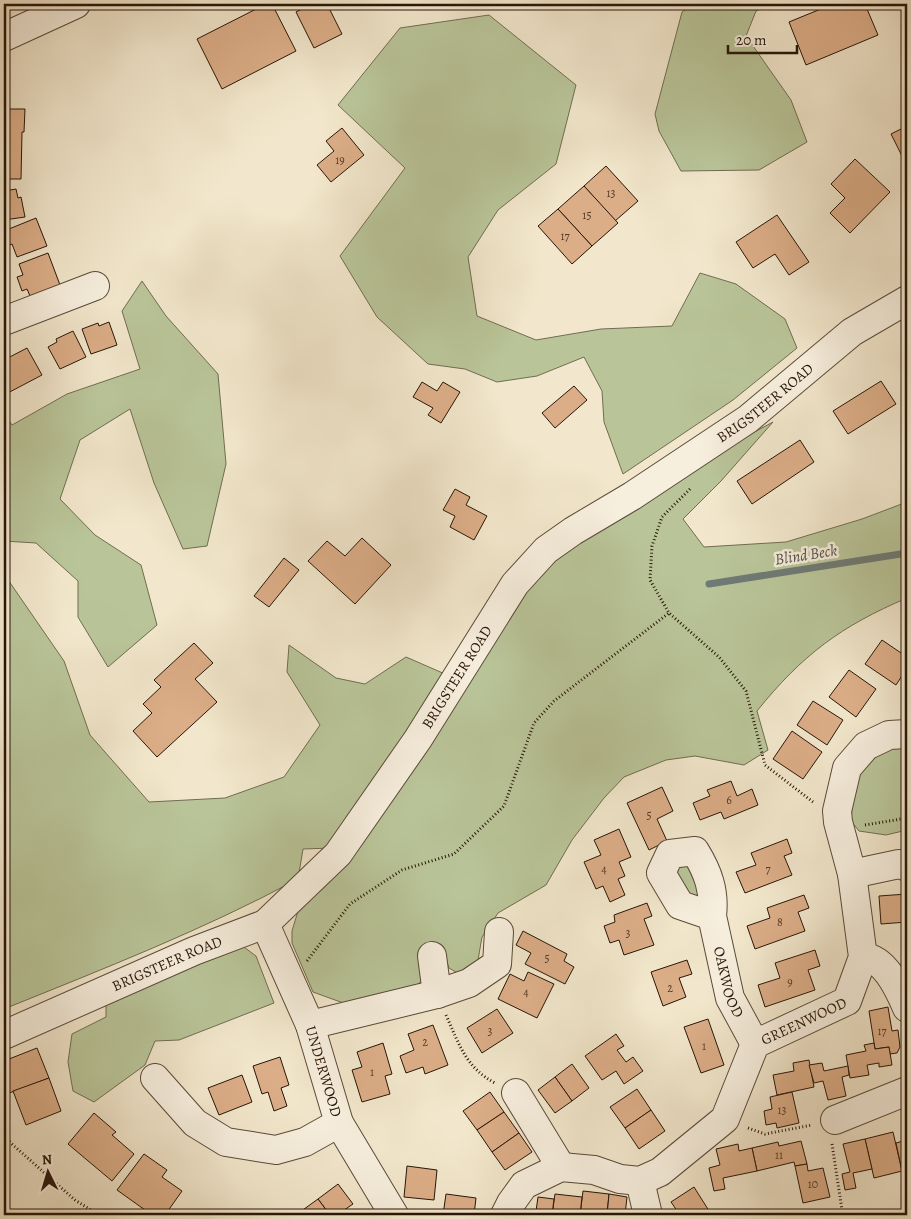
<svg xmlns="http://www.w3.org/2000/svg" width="911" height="1219" viewBox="0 0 911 1219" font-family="Alegreya,serif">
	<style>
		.green { fill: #b9c599; stroke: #706d50 }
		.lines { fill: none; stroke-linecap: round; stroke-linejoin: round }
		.stream { stroke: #6e7a75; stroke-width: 7 }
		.building { fill: #dcae88; stroke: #281508 }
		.minor-casing { stroke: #5a4a39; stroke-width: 30 }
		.path { stroke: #281508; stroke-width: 3; stroke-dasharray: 1 2.5; stroke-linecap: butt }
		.minor { stroke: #f7efde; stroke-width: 28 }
		.labels { text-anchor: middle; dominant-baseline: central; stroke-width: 5; stroke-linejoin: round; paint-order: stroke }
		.number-label { font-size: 12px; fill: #553b28 }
		.street-label { font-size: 15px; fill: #281508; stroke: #f7efde }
		.water-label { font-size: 16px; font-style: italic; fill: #515048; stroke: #f7efde }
	</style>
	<rect width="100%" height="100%" fill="#f2e7cc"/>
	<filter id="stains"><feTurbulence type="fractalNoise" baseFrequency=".004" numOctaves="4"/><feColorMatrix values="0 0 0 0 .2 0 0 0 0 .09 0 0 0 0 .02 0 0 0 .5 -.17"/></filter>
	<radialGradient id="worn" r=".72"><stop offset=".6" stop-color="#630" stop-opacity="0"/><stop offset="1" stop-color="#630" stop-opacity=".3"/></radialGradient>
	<g class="green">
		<polygon points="693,4 771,4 756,11 746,36 791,100 807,142 759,170 681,171 659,131 655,114 682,12"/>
		<polygon points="489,15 576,85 556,164 498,210 468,257 477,316 536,340 601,329 672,326 700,273 736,284 785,319 797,348 733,400 623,474 604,422 602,391 584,357 537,376 497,382 465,369 428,364 377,317 340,256 405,168 338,105 400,28"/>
		<polygon points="142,281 166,316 218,374 226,464 207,546 183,549 154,483 130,409 80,440 60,499 95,535 141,565 157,625 108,667 78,617 78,581 36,543 4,541 4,425 9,421 12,425 67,394 140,369 122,311"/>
		<path d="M773 422 721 481 683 519 704 547 786 542 862 519 907 502V598C841 626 802 655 757 711L768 750 744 765 695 756 666 760 624 777 604 798 572 840 546 885 498 913 482 937 477 966 461 975 449 968 442 948 424 979 412 989 346 1004 313 992 292 943V931L298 911 429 745 526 593 557 559 593 531 721 450Z"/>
		<path d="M4 574 64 661 90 735 149 802 225 798 284 777 320 725 287 672 289 645 336 678 365 684 406 657 445 674 332 848 303 849 298 879C203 930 103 969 4 1009Z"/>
		<polygon points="895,747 907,748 907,830 886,835 859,831 851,821 854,780 873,756"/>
		<polygon points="689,860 708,899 694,901 671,870"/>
		<polygon points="237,942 256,956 274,1003 179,1040 155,1041 145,1065 94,1102 73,1091 68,1062 72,1034 106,1017 106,997"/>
	</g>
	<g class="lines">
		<polyline class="stream" points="709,584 907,553"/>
	</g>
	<g class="building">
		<polygon points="266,4 272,4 296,51 222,89 197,39"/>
		<polygon points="311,4 327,4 342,34 314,48 296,12"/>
		<polygon points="833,4 881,4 867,9 878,35 806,65 789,22"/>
		<polygon points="4,109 25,109 24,132 22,132 21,179 4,179"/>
		<polygon points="907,126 907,166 891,134"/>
		<polygon points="342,128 364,155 331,182 317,165 334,151 326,141"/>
		<polygon points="855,159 890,192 850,233 830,213 845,198 831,184"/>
		<polygon points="606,166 638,201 615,221 584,186"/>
		<polygon points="584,186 618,223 592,246 558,209"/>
		<polygon points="16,189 18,198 21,197 25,217 4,220 4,191"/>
		<polygon points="558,209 592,246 572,264 538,226"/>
		<polygon points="777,215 809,262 789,275 775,254 753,268 736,242"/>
		<polygon points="36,218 47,246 17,257 12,244 7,246 4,231"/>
		<polygon points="48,253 60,285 30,296 27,289 22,291 17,277 23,275 19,264"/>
		<polygon points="109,322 117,345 91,354 82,329 98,323 99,326"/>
		<polygon points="73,331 86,357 60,369 48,347 57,342 56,339"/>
		<polygon points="27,348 42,375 4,395 4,360"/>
		<polygon points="881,381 896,404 848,434 833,411"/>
		<polygon points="422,382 437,391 443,382 460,392 441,423 428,415 433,408 413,397"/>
		<polygon points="574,386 587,400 555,428 542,413"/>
		<polygon points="800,440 814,462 752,504 737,481"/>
		<polygon points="455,489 470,497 466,505 487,516 474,540 450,527 455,516 443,510"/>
		<polygon points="362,538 391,565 355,604 308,561 327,541 345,556"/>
		<polygon points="284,558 299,570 269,607 254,596"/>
		<polygon points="882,640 907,657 907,668 896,685 865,664"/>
		<polygon points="194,643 213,663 195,679 217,702 157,757 133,731 152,713 143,704 161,687 154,680"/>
		<polygon points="849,670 876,689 856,717 829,697"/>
		<polygon points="813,701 843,720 827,745 797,725"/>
		<polygon points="792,731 822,752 803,779 773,759"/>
		<polygon points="731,781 737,796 752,789 758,805 724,819 721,812 700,820 693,803 710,796 707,790"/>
		<polygon points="662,787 673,811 657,819 667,841 649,850 627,803"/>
		<polygon points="619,829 631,857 619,862 625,876 618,879 625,895 610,902 603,886 596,889 584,862 601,855 594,840"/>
		<polygon points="787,839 792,853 784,856 792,875 745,893 736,872 756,865 751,853"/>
		<polygon points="907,894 907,922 881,924 879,896"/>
		<polygon points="804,895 809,908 798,912 805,931 755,949 747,926 770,918 767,908"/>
		<polygon points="647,903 652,916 644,919 654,945 624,955 619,940 610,943 604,926 615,922 614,915"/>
		<polygon points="523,931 567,954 564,961 574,967 565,984 525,964 531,953 516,945"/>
		<polygon points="815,950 820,966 808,970 815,990 765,1007 758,985 780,978 775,963"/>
		<polygon points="687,960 692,974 679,978 686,997 663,1006 651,972"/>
		<polygon points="528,972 554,984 537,1018 498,999 510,974 524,981"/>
		<polygon points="888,1007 892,1031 898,1030 900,1047 897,1053 890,1054 889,1047 875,1049 869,1011"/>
		<polygon points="497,1009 513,1033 482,1053 467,1028"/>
		<polygon points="708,1019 724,1065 701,1073 684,1027"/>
		<polygon points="433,1025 448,1065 425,1074 423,1067 406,1073 400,1056 414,1050 408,1034"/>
		<polygon points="616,1034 624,1046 617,1050 626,1062 633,1057 643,1071 624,1084 616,1071 602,1080 585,1056"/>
		<polygon points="383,1043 392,1074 385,1076 390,1094 362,1102 352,1070 362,1067 357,1052"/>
		<polygon points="874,1043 875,1049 889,1047 892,1065 879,1067 879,1063 867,1065 869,1075 850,1078 846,1055 866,1051 864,1045"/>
		<polygon points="37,1048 49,1078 4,1095 4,1061"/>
		<polygon points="280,1057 289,1085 281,1088 287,1106 274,1111 268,1092 262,1094 253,1066"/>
		<polygon points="809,1060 814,1087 777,1095 773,1075 794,1071 793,1063"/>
		<polygon points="822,1063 824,1071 848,1066 849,1075 842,1077 846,1096 828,1100 823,1081 814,1083 809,1065"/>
		<polygon points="572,1064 589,1088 572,1101 555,1077"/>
		<polygon points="242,1075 252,1102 219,1115 208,1088"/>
		<polygon points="555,1077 572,1101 555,1113 538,1090"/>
		<polygon points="49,1078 61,1111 26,1125 13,1091"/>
		<polygon points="637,1089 651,1110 625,1128 610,1107"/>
		<polygon points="490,1092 504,1112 477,1130 463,1111"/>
		<polygon points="792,1092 799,1123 777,1128 776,1123 766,1125 764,1111 772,1109 770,1097"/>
		<polygon points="651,1110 665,1131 639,1149 625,1128"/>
		<polygon points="504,1112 519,1133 492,1152 477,1130"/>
		<polygon points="94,1113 116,1132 112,1135 134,1154 112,1181 68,1144"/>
		<polygon points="893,1132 902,1171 874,1178 865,1139"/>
		<polygon points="519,1133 532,1152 505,1170 492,1152"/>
		<polygon points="865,1139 872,1169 853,1173 856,1188 845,1190 842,1174 850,1172 843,1144"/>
		<polygon points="907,1140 907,1170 902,1171 896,1143"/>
		<polygon points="801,1141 807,1164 795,1166 794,1162 757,1171 752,1148 778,1142 779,1146"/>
		<polygon points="738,1144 739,1151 752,1148 757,1171 723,1178 725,1189 714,1191 709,1168 720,1165 716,1149"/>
		<polygon points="144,1154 167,1170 162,1177 182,1191 165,1215 152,1215 117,1190"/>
		<polygon points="807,1164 808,1171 823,1168 830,1197 803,1203 795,1166"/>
		<polygon points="407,1166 437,1170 434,1200 404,1197"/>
		<polygon points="338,1184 353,1204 337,1215 330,1215 318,1199"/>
		<polygon points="694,1187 711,1214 709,1215 680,1215 671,1202"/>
		<polygon points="583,1191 609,1194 607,1215 580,1215"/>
		<polygon points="446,1194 476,1198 474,1215 443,1215"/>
		<polygon points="555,1194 582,1197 580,1215 552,1215"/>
		<polygon points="609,1194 627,1197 625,1215 607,1215"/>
		<polygon points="538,1197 554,1199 552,1215 527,1215 528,1210 536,1211"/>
		<polygon points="318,1199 330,1215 303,1215 300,1212"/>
	</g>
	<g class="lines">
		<g class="minor-casing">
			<g id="minor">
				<polyline points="4,37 76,4"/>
				<polyline points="4,321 95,286"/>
				<polyline points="852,874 899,864 907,867"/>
				<path id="s1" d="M712 916C715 891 708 872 695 851L670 854 661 873 680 905 712 916 730 998 755 1044"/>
				<path id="s2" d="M265 924 310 1025 339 1123 394 1215"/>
				<polyline points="432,956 437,994"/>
				<path d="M863 957C885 958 899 989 907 1008"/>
				<polyline points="310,1025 437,994 469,983 497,964 499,932"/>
				<path id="s3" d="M4 1035 194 951 265 924 338 854 418 739 515 584 546 550 573 531 632 496 748 419 852 332 907 300"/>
				<polyline points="155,1078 195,1123 226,1142 276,1150 305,1142 339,1123"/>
				<polyline points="516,1093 561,1167"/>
				<polyline points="835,1120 907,1091"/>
				<polyline points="640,1181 648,1215"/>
				<path id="s4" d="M505 1215 511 1203 524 1185 561 1167 594 1170 620 1179 640 1181 660 1172 725 1119 755 1044 847 1001 863 957 852 874 838 822 837 811 847 768 866 746 889 735 907 734"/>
			</g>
		</g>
		<g class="path">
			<polyline points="690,489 662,517 652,546 650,580 669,613 719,657 746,691 765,765 813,802"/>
			<polyline points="865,825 907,818"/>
			<polyline points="307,961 350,904 402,870 454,854 504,806 534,723 554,701 669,613"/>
			<path d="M446 1015C459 1044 466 1068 495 1083"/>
			<polyline points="748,1128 765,1134 812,1125"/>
			<polyline points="4,1137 75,1200 99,1215"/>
			<polyline points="832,1144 842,1210 840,1215"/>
		</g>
		<use href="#minor" class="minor"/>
	</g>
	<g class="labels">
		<g class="number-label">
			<text x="340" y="160">19</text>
			<text x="611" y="193">13</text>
			<text x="587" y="215">15</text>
			<text x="565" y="236">17</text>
			<text x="729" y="800">6</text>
			<text x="649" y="815">5</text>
			<text x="604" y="869">4</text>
			<text x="768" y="869">7</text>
			<text x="780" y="922">8</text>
			<text x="628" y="933">3</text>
			<text x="547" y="958">5</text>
			<text x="790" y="982">9</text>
			<text x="670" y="988">2</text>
			<text x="526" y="992">4</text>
			<text x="490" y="1031">3</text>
			<text x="882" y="1031">17</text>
			<text x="425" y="1042">2</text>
			<text x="704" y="1046">1</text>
			<text x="372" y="1072">1</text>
			<text x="782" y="1110">13</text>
			<text x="779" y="1155">11</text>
			<text x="813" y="1184">10</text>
		</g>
		<g class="street-label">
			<text stroke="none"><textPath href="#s3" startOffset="1018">BRIGSTEER ROAD</textPath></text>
			<text stroke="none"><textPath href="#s3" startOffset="598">BRIGSTEER ROAD</textPath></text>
			<text stroke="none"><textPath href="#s3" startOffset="178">BRIGSTEER ROAD</textPath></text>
			<text stroke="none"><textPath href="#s1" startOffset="254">OAKWOOD</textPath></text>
			<text stroke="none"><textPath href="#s4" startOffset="398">GREENWOOD</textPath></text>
			<text stroke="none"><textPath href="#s2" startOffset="159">UNDERWOOD</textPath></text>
		</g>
		<g class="water-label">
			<text transform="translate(806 555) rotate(-9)">Blind Beck</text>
		</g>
	</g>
	<rect width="911" height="1219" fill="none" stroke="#f2e7cc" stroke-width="20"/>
	<rect x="5" y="5" width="901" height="1209" fill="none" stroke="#281508" stroke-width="2.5"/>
	<rect x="10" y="10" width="891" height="1199" fill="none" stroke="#281508"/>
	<g transform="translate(48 1172) rotate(355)" stroke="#f7efde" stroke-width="4" paint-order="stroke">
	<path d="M0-4L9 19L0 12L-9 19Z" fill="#281508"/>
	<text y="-8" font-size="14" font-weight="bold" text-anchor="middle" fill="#281508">N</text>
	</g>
	<path d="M728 45v8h69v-8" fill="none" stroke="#281508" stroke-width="2.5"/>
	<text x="736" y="45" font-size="15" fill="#281508" stroke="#f7efde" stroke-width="4" paint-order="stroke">20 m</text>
	<rect width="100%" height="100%" filter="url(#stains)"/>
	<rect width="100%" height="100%" fill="url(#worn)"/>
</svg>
